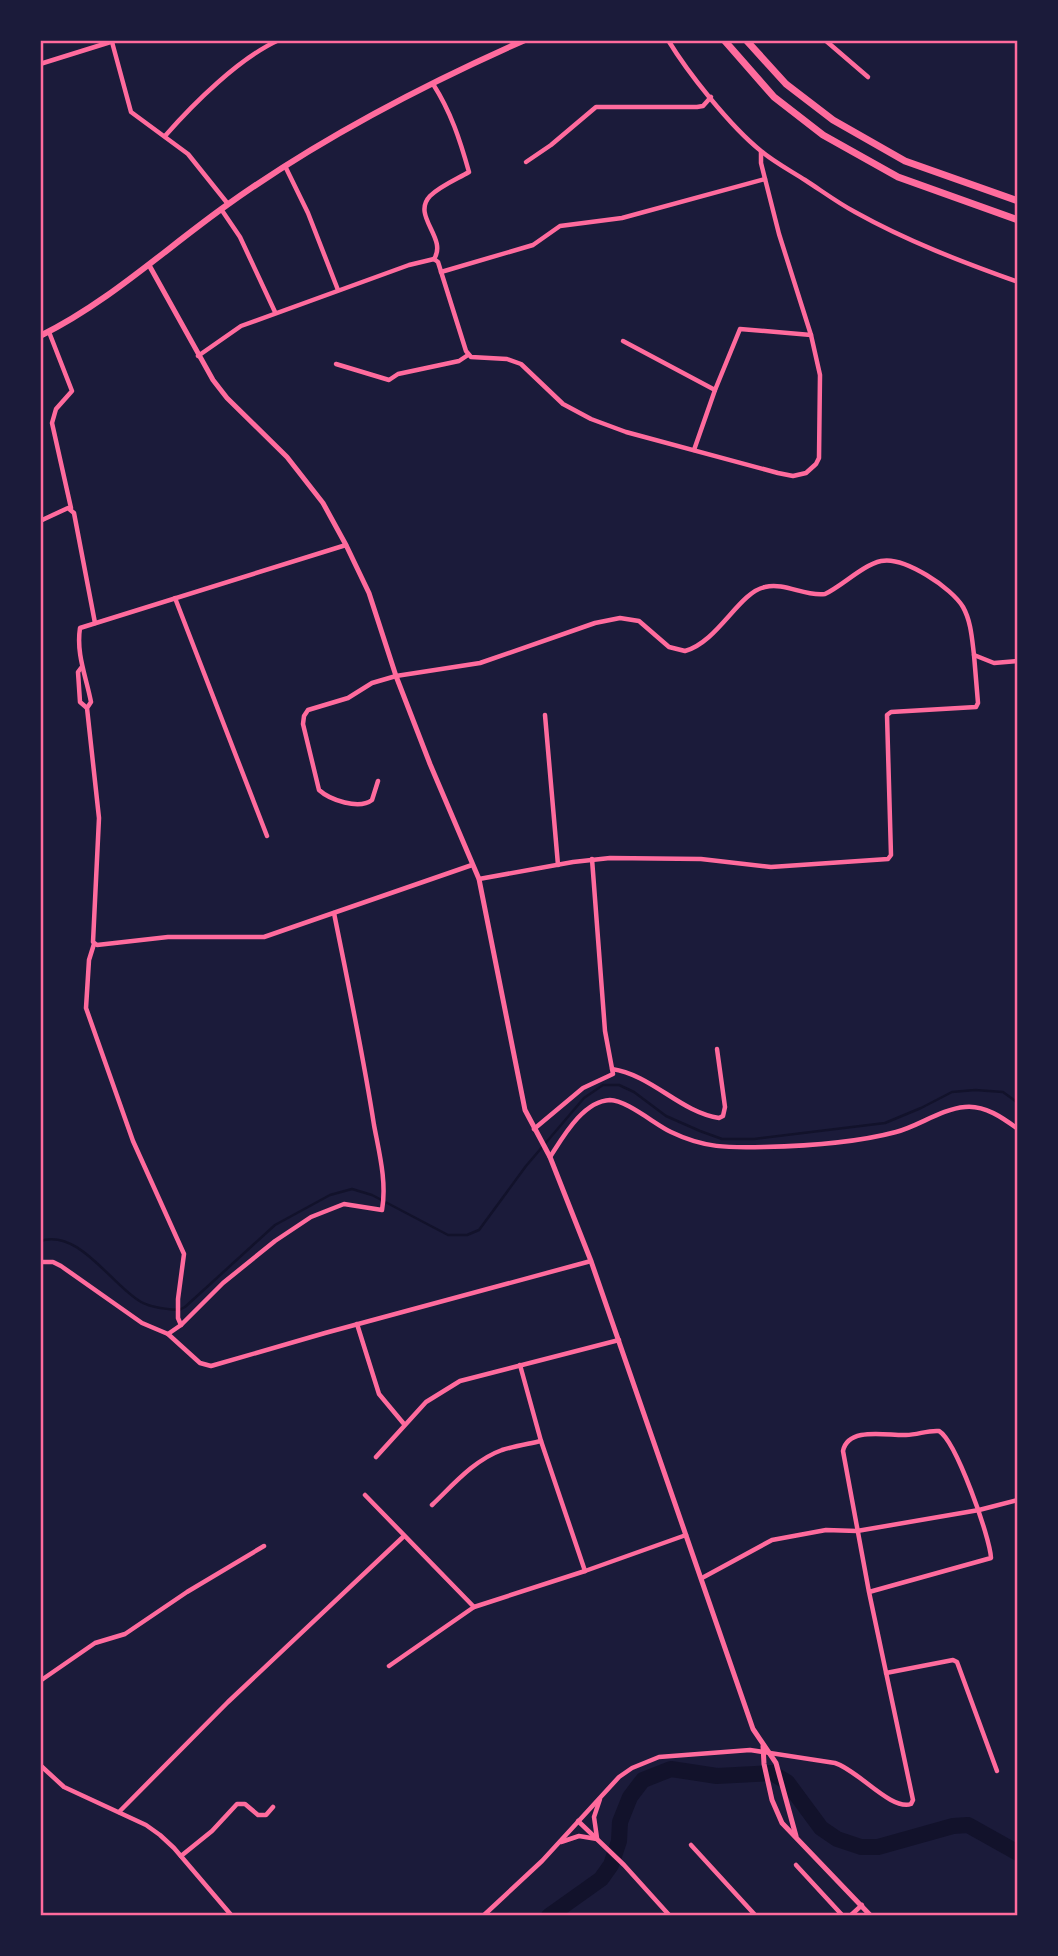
<svg xmlns="http://www.w3.org/2000/svg" width="1058" height="1956" viewBox="0 0 1058 1956" font-family="Helvetica,sans-serif">
	<style>
		.lines { fill: none; stroke-linecap: round; stroke-linejoin: round }
		.stream { stroke: #12122b; stroke-width: 2.5 }
		.river { stroke: #12122b; stroke-width: 16 }
		.minor { stroke: #ff6b9d; stroke-width: 4.5 }
		.tertiary { stroke: #ff6b9d; stroke-width: 5 }
		.secondary { stroke: #ff6b9d; stroke-width: 6 }
		.trunk { stroke: #ff6b9d; stroke-width: 7 }
		.neatline { fill: none; stroke: #ff6b9d; stroke-width: 2.5 }
	</style>
	<rect width="100%" height="100%" fill="#1b1b3a"/>
	<g class="lines">
		<path class="stream" d="M40 1241C79 1228 111 1285 141 1302 152 1308 167 1309 179 1310L185 1307 275 1225 330 1195 352 1189 372 1195 448 1235H467L479 1230 526 1166 584 1098 603 1085H619L634 1092 666 1116 700 1131 722 1139H754L885 1123 921 1108 952 1092 975 1090 1003 1092 1018 1103"/>
		<polyline class="river" points="549,1916 601,1879 611,1865 619,1841 620,1822 630,1797 643,1780 671,1769 717,1776 772,1773 787,1782 821,1828 837,1839 861,1847 878,1847 953,1826 968,1825 1018,1853"/>
		<g class="minor">
			<path d="M668 40C688 73 730 126 761 151 774 162 791 171 805 180 822 191 838 203 855 212 907 241 962 262 1018 282"/>
			<polyline points="825,40 868,77"/>
			<polyline points="112,42 131,112 188,154 228,204"/>
			<polyline points="40,64 117,40"/>
			<path d="M433 84C451 112 460 140 469 172 457 179 440 186 430 196 411 216 448 238 434 259"/>
			<path d="M165 136C193 104 239 58 279 40"/>
			<polyline points="526,162 551,145 596,107 697,107 703,106 711,97"/>
			<polyline points="286,168 308,213 338,290"/>
			<polyline points="221,209 240,237 275,312"/>
			<polyline points="434,259 438,262 466,351 471,357 507,359 521,364 563,404 591,419 626,432 778,473 793,476 806,473 816,464 819,458 820,375 811,335 779,234 761,163 761,152"/>
			<polyline points="441,272 533,245 560,226 622,218 765,179"/>
			<polyline points="49,332 72,391 56,409 52,423 71,508"/>
			<polyline points="623,341 715,390"/>
			<polyline points="198,356 241,326 409,265 434,259"/>
			<polyline points="336,364 389,380 398,374 459,361 468,355"/>
			<polyline points="694,450 715,390 740,329 811,335"/>
			<polyline points="40,521 68,508 74,513 95,623"/>
			<path d="M346 545 80 628C76 654 86 676 91 702L87 708 99 818 93 942 97 945 168 937H264L472 865"/>
			<polyline points="175,598 267,836"/>
			<polyline points="81,668 78,672 80,702 87,708"/>
			<polyline points="545,715 558,865"/>
			<path d="M378 781 372 800C359 810 330 800 319 790L303 724 304 716 308 710 348 698 372 683 396 676 480 663 595 623 620 618 639 621 669 647 685 651C718 642 739 592 765 587 785 582 805 597 825 594 842 586 863 565 881 561 904 556 952 588 963 607 971 621 972 639 974 655L994 663 1018 661"/>
			<polyline points="479,879 573,862 610,858 701,859 771,867 888,859 891,855 887,715 891,712 976,707 978,703 974,655"/>
			<polyline points="94,944 89,960 86,1008 133,1141 184,1254 178,1299 178,1318 181,1325"/>
			<path d="M612 1069C652 1075 680 1112 719 1118L723 1116 725 1107 717 1049"/>
			<polyline points="534,1129 583,1088 613,1074 605,1031 592,859"/>
			<path d="M550 1157C563 1137 583 1101 610 1100 626 1100 656 1125 671 1132 704 1148 728 1148 764 1147 806 1146 855 1143 896 1132 919 1126 941 1109 965 1107 985 1105 1003 1118 1018 1129"/>
			<polyline points="40,1262 53,1262 61,1266 142,1323 168,1334 200,1363 211,1366 325,1333 591,1261"/>
			<polyline points="357,1324 379,1394 404,1424"/>
			<path d="M168 1334 181 1325 223 1283 275 1241 311 1217 344 1204 382 1210C387 1182 379 1152 374 1125 363 1054 348 983 334 913"/>
			<polyline points="520,1365 541,1441 585,1571"/>
			<polyline points="376,1457 426,1402 460,1381 619,1340"/>
			<polyline points="365,1495 474,1607"/>
			<path d="M432 1505C453 1485 474 1460 502 1450 515 1446 528 1444 541 1441"/>
			<polyline points="702,1578 772,1540 826,1530 857,1531 979,1510 1018,1500"/>
			<polyline points="389,1666 474,1607 585,1571 686,1535"/>
			<polyline points="886,1673 953,1660 957,1662 997,1771"/>
			<polyline points="40,1681 95,1643 125,1634 187,1592 264,1546"/>
			<polyline points="40,1765 64,1787 146,1825 160,1835 174,1848 232,1916"/>
			<polyline points="119,1812 228,1702 403,1537"/>
			<polyline points="578,1821 624,1865 670,1916"/>
			<polyline points="597,1838 594,1817 600,1799"/>
			<polyline points="561,1842 579,1836 597,1839"/>
			<polyline points="691,1845 756,1916"/>
			<polyline points="181,1856 212,1831 237,1804 245,1804 258,1815 266,1815 273,1807"/>
			<polyline points="796,1865 843,1916"/>
			<path d="M483 1916 542 1861 619 1777 632 1768 659 1757 750 1750 835 1763C858 1770 891 1811 911 1804L913 1800 869 1592 843 1451C848 1426 888 1436 906 1435 918 1435 927 1430 939 1431 956 1441 990 1537 991 1558L869 1592"/>
			<polyline points="850,1916 862,1905"/>
		</g>
		<g class="tertiary">
			<polyline points="149,265 213,380 227,398 287,457 323,503 346,545 369,593 396,676 430,764 479,879 525,1110 550,1157 591,1261 753,1729 776,1763 796,1836"/>
			<polyline points="763,1746 764,1764 772,1800 782,1823 871,1916"/>
		</g>
		<path class="secondary" d="M40 336C109 302 165 249 227 205 318 140 423 85 525 40"/>
		<g class="trunk">
			<polyline points="724,40 774,97 823,135 898,177 1018,220"/>
			<polyline points="746,40 786,84 833,120 905,161 1018,201"/>
		</g>
	</g>
	<rect width="1058" height="1956" fill="none" stroke="#1b1b3a" stroke-width="84"/>
	<rect x="42" y="42" width="974" height="1872" class="neatline"/>
</svg>
